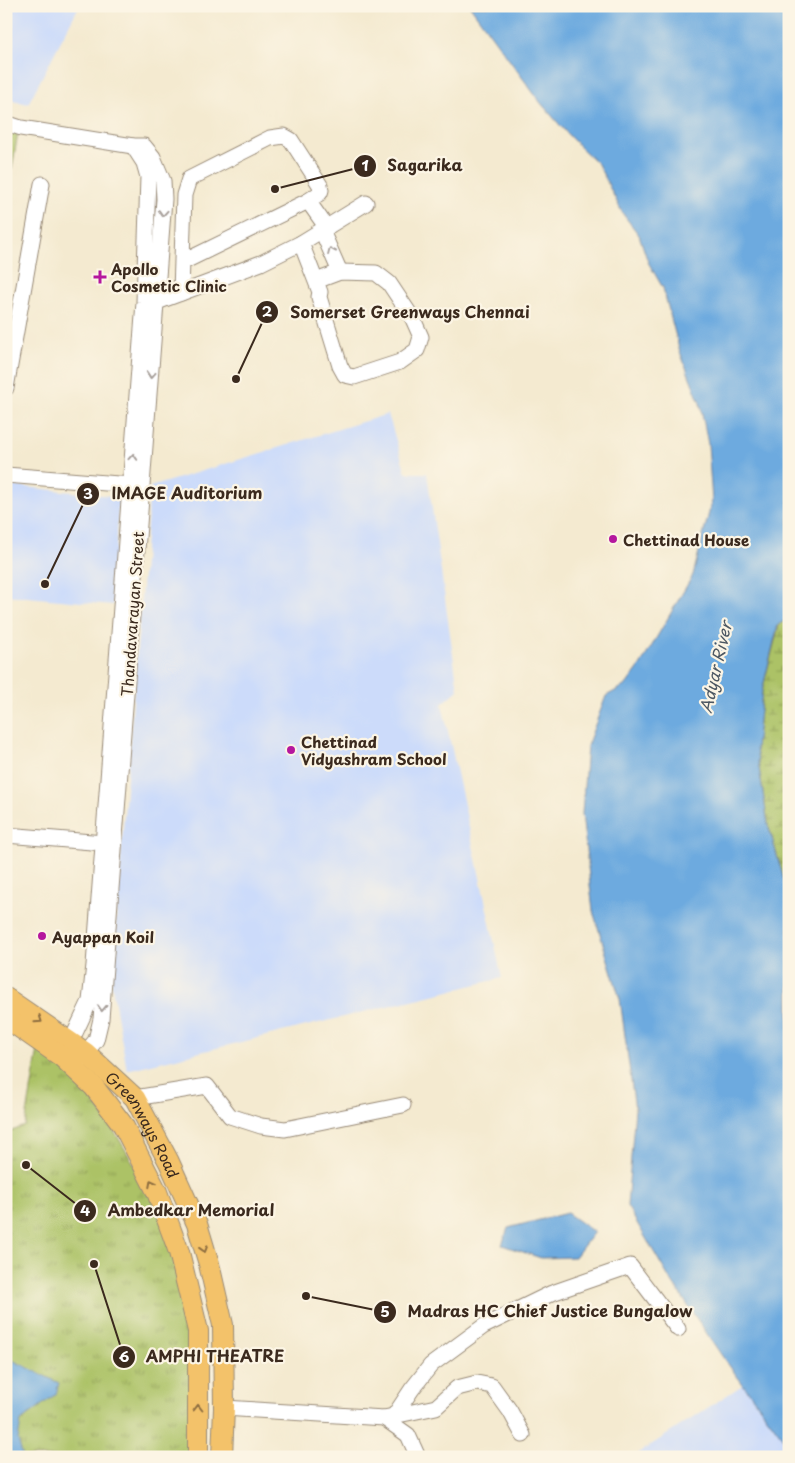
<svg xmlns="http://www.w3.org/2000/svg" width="795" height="1463" viewBox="0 0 795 1463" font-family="'Playpen Sans',sans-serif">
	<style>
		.built { fill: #ccdbfa }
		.wetland { fill: url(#wetland-marsh); stroke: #747642 }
		.park { fill: url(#park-tufts); stroke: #747642 }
		.water { fill: #6daadf; stroke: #546a7e }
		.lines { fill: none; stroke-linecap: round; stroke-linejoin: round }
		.minor-casing { stroke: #988a77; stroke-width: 17 }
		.major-casing { stroke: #988a77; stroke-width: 22 }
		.minor { stroke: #fff; stroke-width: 15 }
		.major { stroke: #f3c26a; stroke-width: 20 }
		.oneway { stroke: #a79f9a }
		.oneway2 { stroke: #8e6e40 }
		.poi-dot { fill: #b5179e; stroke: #fcf5e5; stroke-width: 2 }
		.labels { text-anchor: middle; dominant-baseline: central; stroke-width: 4.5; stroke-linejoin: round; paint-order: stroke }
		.poi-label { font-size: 15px; font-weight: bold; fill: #3b2a1e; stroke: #fcf5e5; text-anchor: start }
		.street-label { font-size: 15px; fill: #3b2a1e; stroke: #fcf5e5 }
		.water-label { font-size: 16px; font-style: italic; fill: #4c5762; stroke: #fcf5e5 }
		.leader { fill: none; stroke: #3b2a1e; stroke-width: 2 }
		.callout-dot { fill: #3b2a1e; stroke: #fcf5e5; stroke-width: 2 }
		.mark-label { font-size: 15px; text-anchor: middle; font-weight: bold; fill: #fff }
		.callout-label { font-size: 16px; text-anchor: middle; font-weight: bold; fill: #3b2a1e; stroke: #fcf5e5; stroke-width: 4.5; stroke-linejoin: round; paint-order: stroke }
	</style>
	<defs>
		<pattern id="wetland-marsh" width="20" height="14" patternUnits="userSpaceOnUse" patternTransform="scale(1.25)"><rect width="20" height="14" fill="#acc266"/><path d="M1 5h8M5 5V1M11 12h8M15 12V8" fill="none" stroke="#8d9e53"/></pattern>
		<pattern id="park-tufts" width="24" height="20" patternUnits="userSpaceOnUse" patternTransform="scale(1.25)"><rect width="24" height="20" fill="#acc266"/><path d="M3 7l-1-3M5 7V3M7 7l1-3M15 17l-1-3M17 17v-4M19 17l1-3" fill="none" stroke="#8d9e53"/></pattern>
	</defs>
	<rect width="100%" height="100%" fill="#fcf5e5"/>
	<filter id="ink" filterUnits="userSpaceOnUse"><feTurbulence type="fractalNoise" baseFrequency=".02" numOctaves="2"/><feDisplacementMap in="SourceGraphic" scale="10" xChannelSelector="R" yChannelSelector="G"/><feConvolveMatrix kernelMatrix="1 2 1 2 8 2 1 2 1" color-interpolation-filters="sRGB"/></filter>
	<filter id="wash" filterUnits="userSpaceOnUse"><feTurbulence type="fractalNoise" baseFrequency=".0096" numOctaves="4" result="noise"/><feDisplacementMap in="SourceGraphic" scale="20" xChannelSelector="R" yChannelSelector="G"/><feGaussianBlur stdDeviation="1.12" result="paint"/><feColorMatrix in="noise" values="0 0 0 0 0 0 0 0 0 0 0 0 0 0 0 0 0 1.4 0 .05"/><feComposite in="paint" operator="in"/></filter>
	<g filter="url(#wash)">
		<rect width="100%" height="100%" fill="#f4ead0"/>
		<g class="built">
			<polygon points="6,6 79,6 28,104 6,99"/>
			<polygon points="388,414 406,473 427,473 458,690 442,704 502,978 127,1070 111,981 150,487"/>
			<polygon points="6,485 119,497 113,605 6,595"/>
			<polygon points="744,1384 789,1446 789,1457 633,1457"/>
		</g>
		<polygon class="wetland" points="789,618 789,897 768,824 756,749 762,691 779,625"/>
		<g class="park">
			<polygon points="6,124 19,127 12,169 6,168"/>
			<polygon points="38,1049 84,1087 119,1139 149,1189 175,1259 190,1337 190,1457 6,1457 6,1133 25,1126"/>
		</g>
		<g class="water">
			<polygon points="470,6 789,6 789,618 778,625 762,691 756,749 768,824 789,897 789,1446 722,1356 668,1276 627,1206 635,1109 620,999 593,911 582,814 587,746 606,696 626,685 640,666 693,575 712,501 708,444 700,403 680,352 663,288 648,262 639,235 623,214 598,164 571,138 540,102"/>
			<polygon points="567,1213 594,1232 575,1257 541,1258 502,1245 508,1228"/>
			<polygon points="6,1357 59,1383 56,1394 21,1421 18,1440 23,1457 6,1457"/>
		</g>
	</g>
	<g filter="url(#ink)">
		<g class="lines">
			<g class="minor-casing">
				<g id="minor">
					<polyline points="6,123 21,128 133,146 144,146 153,157 163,181 164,199 101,1019 96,1040 80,1060"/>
					<polyline points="308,201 327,228"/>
					<polyline points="322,231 340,272"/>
					<polyline points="301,243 320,292 319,297 340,366 345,375 354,377 400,362 417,350 421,337 413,319 389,283 376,273 340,272 316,281"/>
					<polyline points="181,293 184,195 189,179 270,138 284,136 291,140 320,185 321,190 320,193 308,201 183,262"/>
					<polyline points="148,302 157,302 261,263 301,243 366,203"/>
					<polyline points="6,388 42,184"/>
					<polyline points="6,475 131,485 138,481"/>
					<polyline points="6,835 104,843"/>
					<polyline points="67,1050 90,1001 94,965 144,302 148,177 144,163 133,146"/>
					<polyline points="135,1098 207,1086 230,1116 261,1126 285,1129 403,1105"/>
					<polyline points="224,1408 384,1418 436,1407 457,1388 477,1383 492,1386 510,1411 523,1435"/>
					<polyline points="394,1416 412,1389 431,1365 484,1326 552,1293 630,1266 678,1329"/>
					<polyline points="384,1418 408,1435 418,1457"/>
				</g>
			</g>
			<g class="major-casing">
				<g id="major">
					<path id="s1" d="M6 998 86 1053 135 1098 169 1162 197 1224 209 1264 223 1325 224 1408 222 1457"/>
					<polyline points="6,1018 62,1057 94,1087 123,1125 157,1192 179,1252 198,1331 198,1457"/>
				</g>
			</g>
			<use href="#minor" class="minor"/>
			<use href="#major" class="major"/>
		</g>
		<defs><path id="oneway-chevron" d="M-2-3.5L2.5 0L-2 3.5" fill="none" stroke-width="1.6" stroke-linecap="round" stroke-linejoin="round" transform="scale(1.25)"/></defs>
		<g class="oneway">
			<use href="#oneway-chevron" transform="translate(163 213) rotate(94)"/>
			<use href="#oneway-chevron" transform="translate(331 251) rotate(-114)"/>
			<use href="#oneway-chevron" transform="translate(151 375) rotate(95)"/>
			<use href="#oneway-chevron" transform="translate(133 457) rotate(-86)"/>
			<use href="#oneway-chevron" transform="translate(102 1008) rotate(93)"/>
		</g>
		<g class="oneway2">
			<use href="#oneway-chevron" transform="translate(39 1020) rotate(35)"/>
			<use href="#oneway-chevron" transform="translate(152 1183) rotate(-117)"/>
			<use href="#oneway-chevron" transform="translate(204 1249) rotate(73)"/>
			<use href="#oneway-chevron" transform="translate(198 1408) rotate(-90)"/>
		</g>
	</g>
	<g class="poi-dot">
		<path d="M97.5 269.5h5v5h5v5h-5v5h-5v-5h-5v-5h5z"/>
		<circle cx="613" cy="539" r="5"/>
		<circle cx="291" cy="750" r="5"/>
		<circle cx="42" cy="936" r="5"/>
	</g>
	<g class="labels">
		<g class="poi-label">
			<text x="111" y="268">Apollo<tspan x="111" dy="17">Cosmetic Clinic</tspan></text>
			<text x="623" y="539">Chettinad House</text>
			<text x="301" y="741">Chettinad<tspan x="301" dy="17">Vidyashram School</tspan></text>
			<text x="52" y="936">Ayappan Koil</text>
		</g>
		<g class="street-label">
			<text transform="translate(132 614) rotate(-86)">Thandavarayan Street</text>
			<text stroke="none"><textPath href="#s1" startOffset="190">Greenways Road</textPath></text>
		</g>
		<g class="water-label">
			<text transform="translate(715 667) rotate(-77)">Adyar River</text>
		</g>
	</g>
	<path class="leader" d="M275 189L365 166M236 379L267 312M45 584L88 494M26 1165L85 1211M306 1296L385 1312M94 1264L124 1357"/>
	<g class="callout-dot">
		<circle cx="275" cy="189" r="5"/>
		<circle cx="236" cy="379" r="5"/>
		<circle cx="45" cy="584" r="5"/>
		<circle cx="26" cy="1165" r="5"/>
		<circle cx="306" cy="1296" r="5"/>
		<circle cx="94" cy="1264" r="5"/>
		<circle cx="365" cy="166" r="12"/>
		<circle cx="267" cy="312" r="12"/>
		<circle cx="88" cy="494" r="12"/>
		<circle cx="85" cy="1211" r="12"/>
		<circle cx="385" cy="1312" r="12"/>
		<circle cx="124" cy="1357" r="12"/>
	</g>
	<g class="mark-label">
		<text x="365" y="171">1</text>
		<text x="267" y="317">2</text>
		<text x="88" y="499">3</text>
		<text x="85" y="1216">4</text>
		<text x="385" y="1317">5</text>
		<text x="124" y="1362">6</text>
	</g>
	<g class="callout-label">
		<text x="425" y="171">Sagarika</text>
		<text x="410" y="318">Somerset Greenways Chennai</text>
		<text x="187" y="499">IMAGE Auditorium</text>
		<text x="191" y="1216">Ambedkar Memorial</text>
		<text x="550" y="1317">Madras HC Chief Justice Bungalow</text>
		<text x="215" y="1362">AMPHI THEATRE</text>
	</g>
	<rect width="795" height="1463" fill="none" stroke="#fcf5e5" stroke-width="25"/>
</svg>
